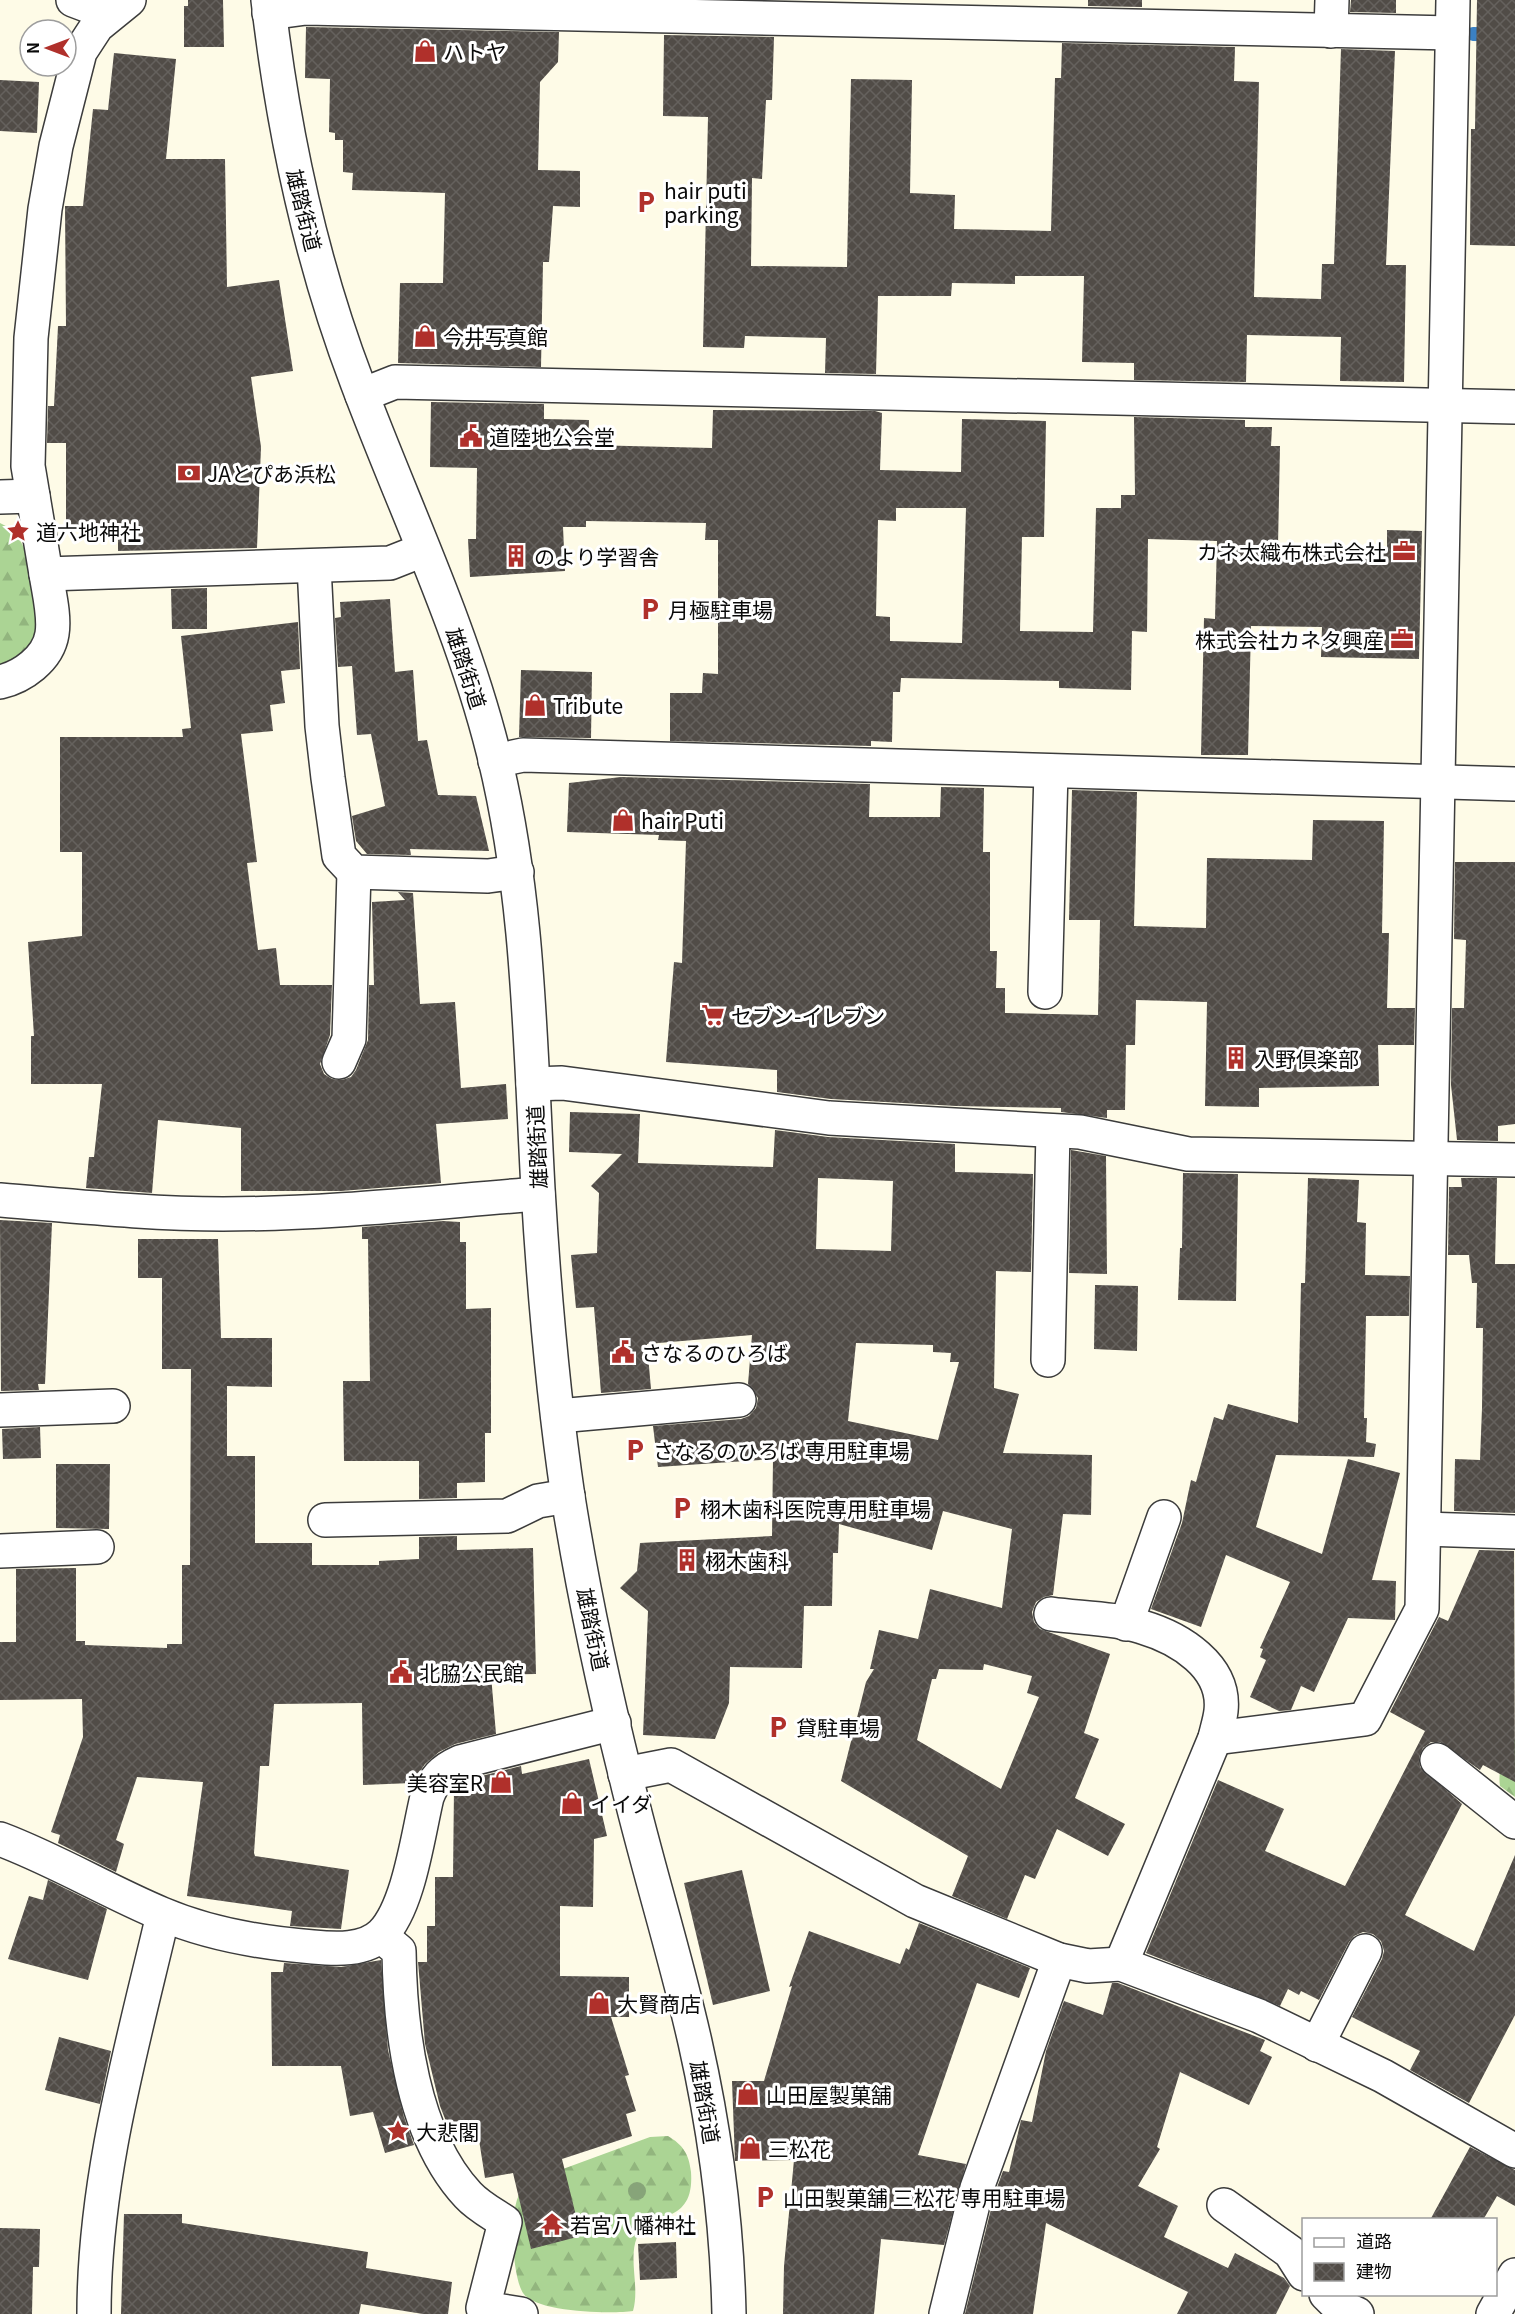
<svg xmlns="http://www.w3.org/2000/svg" width="1515" height="2314" viewBox="0 0 1515 2314" font-family="Georgia,'Noto Sans JP',serif">
	<style>
		.forest { fill: url(#forest-firs) }
		.lines { fill: none; stroke-linecap: round; stroke-linejoin: round }
		.stream { stroke: #3b81c4; stroke-width: 14 }
		.building { fill: url(#building-cross-hatch); fill-rule: evenodd }
		.minor-casing { stroke: #3c3c3c; stroke-width: 36 }
		.minor { stroke: #fff; stroke-width: 33 }
		.tree { fill: #87a479 }
		.labels { text-anchor: middle; dominant-baseline: central; stroke-width: 6; stroke-linejoin: round; paint-order: stroke }
		.poi-label { font-size: 21px; fill: #090909; stroke: #fff; text-anchor: start }
		.street-label { font-size: 21px; fill: #090909; stroke: #fff }
	</style>
	<defs>
		<pattern id="forest-firs" width="22" height="20" patternUnits="userSpaceOnUse" patternTransform="scale(1.5)"><rect width="22" height="20" fill="#abd494"/><path d="M5 1l3.5 6h-7zM16 11l3.5 6h-7z" fill="#92b57e"/></pattern>
		<pattern id="building-cross-hatch" width="8" height="8" patternUnits="userSpaceOnUse" patternTransform="scale(1.5)"><rect width="8" height="8" fill="#514c47"/><path d="M0 0l8 8M0 8l8-8" fill="none" stroke="#65615d"/></pattern>
	</defs>
	<rect width="100%" height="100%" fill="#fefbe7"/>
	<g class="forest">
		<path d="M0 523C30 535 34 581 37 609 37 616 40 626 39 632 35 653 16 660 0 669Z"/>
		<path d="M1515 1739V1797L1500 1786C1497 1768 1506 1754 1515 1739Z"/>
		<path d="M668 2136C683 2145 689 2154 691 2172 695 2228 649 2209 637 2237 628 2260 640 2287 633 2311 613 2314 536 2313 523 2293 512 2276 509 2210 520 2193 523 2188 529 2184 533 2180L650 2137Z"/>
	</g>
	<g class="lines">
		<polyline class="stream" points="1473,34 1515,35"/>
	</g>
	<g class="building">
		<polygon points="188,0 223,0 224,47 184,47 184,6 188,6"/>
		<polygon points="1088,0 1142,0 1142,7 1088,6"/>
		<polygon points="1351,0 1396,0 1396,13 1350,12"/>
		<polygon points="1477,0 1515,0 1515,246 1470,245 1471,129 1475,129"/>
		<polygon points="306,27 559,32 558,62 540,82 538,170 580,171 580,207 553,206 549,262 543,262 541,367 398,363 400,283 443,283 445,193 352,190 353,173 343,172 343,140 335,140 335,133 329,132 330,79 305,78"/>
		<polygon points="664,35 774,37 772,100 766,100 762,179 752,178 751,266 847,267 851,79 912,80 910,193 955,195 954,229 1051,231 1055,78 1061,78 1062,43 1235,47 1234,81 1259,82 1254,297 1321,299 1322,264 1334,264 1341,49 1395,51 1386,265 1406,265 1404,382 1340,381 1341,337 1247,335 1246,382 1134,380 1134,363 1082,362 1084,276 1015,276 1015,284 952,283 951,296 878,296 876,374 825,373 826,338 745,336 744,348 703,347 708,117 663,116"/>
		<polygon points="114,53 176,59 166,159 225,159 227,287 279,280 293,371 251,377 261,447 257,548 118,551 118,538 86,539 85,528 66,528 66,443 47,443 48,406 54,406 58,326 66,326 65,206 83,206 93,109 108,110"/>
		<polygon points="0,80 39,82 37,133 0,131"/>
		<path d="M431 402 544 404V419L589 420 588 445 712 448 713 410 875 411 882 413 880 470 961 472 962 419 1046 421 1044 537H1022L1020 631 1093 632 1096 508H1121V495H1135L1134 417 1245 420V427H1272L1271 446H1280L1278 546 1387 548V530L1422 531 1419 659 1321 657 1322 627 1251 626 1248 755H1201L1204 618 1215 619 1217 541 1148 539 1147 632 1132 631 1131 690 1059 688V681L901 678 900 692H893L892 742 871 741V746L670 741V693H702L703 673 718 674V540H705L706 523 586 521V527H563L565 571 470 577 468 539H476L477 468 430 467ZM896 508H966L962 643 890 641V617L876 616 878 520 896 521Z"/>
		<polygon points="207,588 207,629 172,629 171,589"/>
		<polygon points="390,599 395,672 413,670 418,741 427,740 438,795 476,796 489,851 410,849 411,855 367,854 356,841 352,816 385,806 371,734 357,735 352,666 338,667 335,618 341,617 340,602"/>
		<polygon points="298,622 300,669 281,671 285,703 270,705 273,731 241,734 257,862 247,863 258,950 276,948 280,985 332,985 330,1035 320,1064 324,1074 332,1079 342,1080 351,1077 356,1070 368,1040 369,985 374,985 372,902 405,900 398,892 413,893 420,1004 455,1002 461,1088 506,1084 508,1119 436,1124 441,1183 341,1191 241,1191 241,1128 158,1120 152,1193 86,1188 89,1157 94,1157 102,1084 31,1084 31,1036 34,1036 28,942 82,936 82,852 60,852 60,737 183,737 182,729 191,728 181,636"/>
		<polygon points="521,670 592,672 591,738 519,737"/>
		<polygon points="621,777 870,784 869,817 940,817 941,787 984,788 983,852 990,852 990,951 997,951 996,988 1005,988 1005,1013 1098,1015 1100,920 1069,920 1072,790 1137,792 1134,926 1206,928 1207,858 1312,860 1313,820 1384,821 1382,933 1389,933 1387,1008 1415,1008 1414,1045 1378,1045 1379,1086 1259,1088 1259,1107 1205,1106 1207,1002 1136,1000 1135,1045 1126,1045 1125,1110 1107,1110 1107,1118 1061,1112 1061,1108 956,1106 831,1099 777,1092 777,1070 666,1062 674,962 682,963 686,841 658,840 659,835 567,832 569,783"/>
		<polygon points="1455,862 1515,862 1515,1124 1498,1126 1498,1141 1457,1140 1451,1085 1452,1008 1464,1008 1466,940 1454,939"/>
		<path d="M570 1112 640 1114 638 1163 773 1167 775 1130 828 1137 955 1144V1172L1033 1174 1031 1272 996 1271 994 1388 1019 1394 1003 1453 1092 1455 1091 1515 1063 1514 1053 1595 1044 1597 1036 1602 1032 1612 1034 1622 1040 1629 1110 1654 1084 1733 1099 1739 1075 1798 1125 1824 1108 1856 1057 1829 1035 1879 1025 1875 1007 1919 952 1896 968 1856 841 1781 866 1682 874 1669H870L879 1630 918 1639 930 1589 1002 1608 1012 1529 943 1511 932 1550 839 1524 838 1553H833L832 1606H804L802 1668 730 1667 729 1703 715 1739 643 1735 648 1611 620 1588 637 1571 640 1543 772 1536 773 1459 658 1467 653 1426 741 1419 749 1416 756 1408 758 1398 748 1384 752 1335 647 1344 651 1389 601 1393 594 1307 576 1308 571 1255 597 1253 599 1193 591 1186 622 1154 569 1152ZM818 1178 893 1181 891 1251 816 1249ZM856 1343 933 1345V1352L951 1353 950 1362H959L938 1440 848 1421ZM984 1664 1032 1676 1027 1693 1039 1697 1001 1789 917 1740 932 1679H936L939 1669 983 1670Z"/>
		<polygon points="1071,1150 1106,1156 1107,1274 1069,1273"/>
		<polygon points="1183,1173 1238,1174 1236,1301 1178,1300 1180,1248 1182,1248"/>
		<polygon points="1308,1178 1359,1180 1357,1222 1366,1223 1365,1275 1410,1276 1409,1316 1366,1316 1364,1418 1367,1418 1366,1442 1376,1444 1374,1457 1276,1455 1256,1527 1322,1554 1348,1459 1400,1473 1372,1580 1396,1581 1395,1620 1348,1618 1314,1692 1301,1686 1291,1710 1279,1711 1250,1697 1266,1660 1260,1657 1263,1649 1260,1648 1290,1582 1226,1555 1201,1627 1151,1609 1182,1523 1191,1480 1196,1482 1214,1417 1223,1420 1228,1404 1298,1423 1301,1283 1305,1283"/>
		<polygon points="1461,1178 1497,1178 1495,1264 1515,1264 1515,1513 1454,1511 1455,1459 1480,1460 1482,1408 1483,1328 1476,1328 1477,1283 1472,1283 1469,1255 1448,1255 1449,1187 1462,1187"/>
		<polygon points="0,1220 52,1223 45,1384 38,1384 39,1390 1,1391"/>
		<polygon points="443,1221 460,1222 460,1242 466,1242 466,1309 491,1308 491,1433 485,1433 485,1482 457,1483 457,1498 419,1499 419,1461 344,1461 343,1381 370,1381 368,1239 362,1239 362,1227"/>
		<polygon points="138,1239 218,1239 221,1338 272,1338 272,1387 227,1386 227,1456 255,1456 255,1543 312,1543 312,1565 379,1565 379,1561 419,1559 419,1537 457,1536 457,1550 533,1548 536,1674 491,1675 496,1734 455,1744 439,1752 425,1764 412,1783 363,1785 362,1703 274,1704 269,1766 260,1766 254,1853 255,1856 349,1870 341,1929 290,1926 292,1911 187,1896 203,1782 137,1777 116,1840 124,1844 116,1872 58,1843 60,1835 51,1832 83,1737 82,1699 0,1700 0,1642 16,1642 16,1569 76,1568 76,1641 85,1641 85,1645 167,1648 167,1644 182,1644 182,1565 190,1565 191,1369 162,1369 162,1278 138,1278"/>
		<polygon points="1095,1285 1138,1286 1137,1351 1094,1349"/>
		<polygon points="40,1427 41,1458 3,1459 2,1429"/>
		<polygon points="56,1464 110,1464 109,1529 56,1528"/>
		<polygon points="1479,1550 1514,1551 1515,1782 1483,1765 1480,1770 1440,1742 1431,1742 1423,1748 1419,1757 1420,1767 1462,1804 1405,1915 1474,1951 1515,1855 1515,2015 1469,2103 1410,2070 1420,2051 1352,2017 1382,1959 1384,1951 1381,1941 1373,1934 1363,1932 1354,1936 1349,1942 1319,2000 1301,1991 1299,1995 1288,1989 1280,2006 1146,1953 1218,1780 1284,1809 1265,1851 1345,1886 1425,1731 1390,1712 1439,1617 1448,1621"/>
		<polygon points="589,1759 607,1836 594,1839 593,1907 560,1906 560,1976 629,1977 629,2017 611,2017 629,2075 625,2076 636,2111 626,2114 632,2136 562,2159 581,2236 531,2249 513,2173 485,2178 477,2127 451,2134 440,2106 425,2044 418,1962 427,1962 427,1926 435,1926 435,1877 453,1877 454,1788 466,1780 521,1766 522,1774"/>
		<polygon points="742,1870 770,1991 713,2005 684,1883"/>
		<polygon points="48,1880 107,1909 88,1980 8,1959 29,1896 43,1900"/>
		<polygon points="919,1923 1030,1968 1019,1998 977,1983 918,2155 966,2164 944,2245 881,2239 874,2314 783,2314 784,2266 794,2160 735,2161 732,2081 764,2081 792,1986 789,1987 809,1931 900,1964 906,1948 909,1950"/>
		<polygon points="381,1960 388,2050 404,2117 414,2145 385,2153 373,2112 350,2116 341,2066 272,2066 271,1972 283,1972 284,1963 341,1967"/>
		<polygon points="1112,1983 1118,1983 1265,2040 1260,2051 1272,2057 1249,2105 1180,2072 1157,2147 1160,2149 1138,2186 1178,2206 1164,2237 1228,2268 1235,2253 1284,2278 1290,2286 1276,2314 1177,2314 1188,2292 1046,2223 1033,2314 965,2314 995,2193 1003,2171 1009,2172 1021,2120 1032,2122 1046,2051 1064,2001 1103,2015"/>
		<polygon points="59,2037 111,2051 100,2104 45,2090"/>
		<polygon points="1470,2147 1515,2170 1515,2206 1497,2196 1483,2220 1430,2220"/>
		<polygon points="124,2214 182,2214 182,2223 368,2252 366,2268 452,2282 448,2314 423,2314 361,2304 359,2314 121,2314"/>
		<polygon points="0,2228 40,2229 39,2267 33,2267 32,2314 0,2314"/>
		<polygon points="676,2242 677,2278 640,2280 638,2244"/>
	</g>
	<g class="lines">
		<g class="minor-casing">
			<g id="minor">
				<polyline points="73,0 110,14"/>
				<polyline points="129,0 97,26 80,52 56,146 45,209 31,338 28,466 46,574 390,563 423,550"/>
				<path d="M268 0C283 130 310 259 357 382 403 505 461 624 493 751 529 894 530 1042 538 1189 544 1291 553 1395 568 1497 583 1591 603 1685 626 1777 647 1866 675 1953 695 2042 715 2131 727 2223 729 2314"/>
				<polyline points="269,13 306,8 1452,33"/>
				<polyline points="1331,31 1332,0"/>
				<polyline points="362,395 395,382 1515,407"/>
				<polyline points="0,497 33,496"/>
				<polyline points="314,566 322,726 328,778 339,856 354,872 488,876 517,872"/>
				<path d="M0 682C22 677 48 659 52 634 55 616 49 593 46 574"/>
				<polyline points="495,761 523,755 1515,784"/>
				<polyline points="1045,992 1051,771"/>
				<polyline points="339,1062 349,1039 354,872"/>
				<polyline points="533,1084 562,1083 829,1118 1080,1132 1188,1154 1515,1160"/>
				<path d="M0 1200C74 1206 149 1214 223 1214 328 1214 434 1202 538 1194"/>
				<polyline points="1048,1360 1053,1131"/>
				<polyline points="0,1410 113,1406"/>
				<polyline points="558,1416 739,1400"/>
				<polyline points="325,1520 507,1516 538,1501 568,1496"/>
				<polyline points="1424,1529 1515,1532"/>
				<polyline points="0,1551 97,1547"/>
				<path d="M1051 1614C1079 1618 1116 1618 1142 1627 1179 1638 1226 1666 1221 1711 1220 1720 1217 1729 1215 1738L1121 1964"/>
				<polyline points="1126,1624 1164,1517"/>
				<polyline points="1215,1738 1365,1719 1422,1609 1453,0"/>
				<polyline points="1437,1760 1515,1822"/>
				<polyline points="625,1774 671,1765 915,1901 1059,1960 1088,1966 1121,1964 1259,2016 1383,2076 1515,2151"/>
				<path d="M0 1839C56 1860 107 1891 162 1914 209 1934 262 1943 313 1947 335 1949 365 1951 382 1934 409 1907 418 1834 427 1797 434 1779 442 1770 460 1762L614 1723"/>
				<path d="M381 1936 399 1951C400 2029 412 2135 468 2195 478 2206 493 2214 505 2222L483 2308 521 2314"/>
				<polyline points="1317,2045 1365,1951"/>
				<polyline points="1224,2205 1290,2252 1304,2274"/>
				<polyline points="1326,2294 1337,2305 1357,2314"/>
				<path d="M94 2314C94 2178 132 2047 163 1915"/>
				<polyline points="946,2314 977,2188 1059,1960"/>
				<polyline points="1493,2314 1515,2275"/>
			</g>
		</g>
		<use href="#minor" class="minor"/>
	</g>
	<circle class="tree" cx="637" cy="2191" r="9"/>
	<defs>
		<g id="shop-bare" transform="scale(1.8)"><path d="M-5-2.5h2.3a2.7 3.5 0 0 1 5.4 0H5L5.5 6h-11ZM-1.5-2.5h3a1.5 2.3 0 0 0-3 0Z" fill="#b0302b" stroke="#fff" stroke-width="2.5" paint-order="stroke"/></g>
		<g id="parking-bare" transform="scale(1.8)"><path d="M-3.5-5.5H1a3.5 3.5 0 0 1 0 7H-1V5.5H-3.5ZM-1-3.4V-.6H.8a1.4 1.4 0 0 0 0-2.8Z" fill="#b0302b" stroke="#fff" stroke-width="2.5" paint-order="stroke"/></g>
		<g id="civic-bare" transform="scale(1.8)"><path d="M-.6-6.5H3V-4.5H.6V-3L4-1V1h2V6H-6V1h2V-1L-.6-3ZM-1.2 2.5V6h2.4V2.5Z" fill="#b0302b" stroke="#fff" stroke-width="2.5" paint-order="stroke"/></g>
		<g id="bank-bare" transform="scale(1.8)"><path d="M-6-4H6V4H-6ZM0-2.3a2.3 2.3 0 1 0 0 4.6a2.3 2.3 0 1 0 0-4.6Z" fill="#b0302b" stroke="#fff" stroke-width="2.5" paint-order="stroke"/></g>
		<g id="sight-bare" transform="scale(1.8)"><path d="M0-6L1.8-2.2L6-1.7L2.9 1.2L3.7 5.4L0 3.3L-3.7 5.4L-2.9 1.2L-6-1.7L-1.8-2.2Z" fill="#b0302b" stroke="#fff" stroke-width="2.5" paint-order="stroke"/></g>
		<g id="office-bare" transform="scale(1.8)"><path d="M-6-3h4V-5.5h4V-3h4V5H-6ZM-1-4.5V-3h2v-1.5ZM-6 0V1H6V0Z" fill="#b0302b" stroke="#fff" stroke-width="2.5" paint-order="stroke"/></g>
		<g id="building-bare" transform="scale(1.8)"><path d="M-4-6H4V6H1V3H-1V6H-4ZM-2.5-4.3h1.7v1.8h-1.7ZM.8-4.3h1.7v1.8H.8ZM-2.5-1h1.7V.8h-1.7ZM.8-1h1.7V.8H.8Z" fill="#b0302b" stroke="#fff" stroke-width="2.5" paint-order="stroke"/></g>
		<g id="supermarket-bare" transform="scale(1.8)"><path d="M-6-5.5h2.5l.6 2H6L4.5 2H-2.5L-4.4-4H-6ZM-1.5 3.2a1.3 1.3 0 1 0 .1 0ZM3 3.2a1.3 1.3 0 1 0 .1 0Z" fill="#b0302b" stroke="#fff" stroke-width="2.5" paint-order="stroke"/></g>
		<g id="temple-bare" transform="scale(1.8)"><path d="M0-6L5-2H3V0L6.5 2.5H4V6H1.5V3h-3V6H-4V2.5H-6.5L-3 0V-2H-5Z" fill="#b0302b" stroke="#fff" stroke-width="2.5" paint-order="stroke"/></g>
	</defs>
	<g fill-rule="evenodd">
		<use href="#shop-bare" x="425" y="51"/>
		<use href="#parking-bare" x="646" y="202"/>
		<use href="#shop-bare" x="425" y="336"/>
		<use href="#civic-bare" x="471" y="436"/>
		<use href="#bank-bare" x="189" y="473"/>
		<use href="#sight-bare" x="18" y="531"/>
		<use href="#office-bare" x="1404" y="551"/>
		<use href="#building-bare" x="516" y="556"/>
		<use href="#parking-bare" x="650" y="609"/>
		<use href="#office-bare" x="1402" y="639"/>
		<use href="#shop-bare" x="535" y="705"/>
		<use href="#shop-bare" x="623" y="820"/>
		<use href="#supermarket-bare" x="713" y="1015"/>
		<use href="#building-bare" x="1236" y="1058"/>
		<use href="#civic-bare" x="623" y="1352"/>
		<use href="#parking-bare" x="635" y="1450"/>
		<use href="#parking-bare" x="682" y="1508"/>
		<use href="#building-bare" x="687" y="1560"/>
		<use href="#civic-bare" x="401" y="1672"/>
		<use href="#parking-bare" x="778" y="1727"/>
		<use href="#shop-bare" x="501" y="1782"/>
		<use href="#shop-bare" x="572" y="1803"/>
		<use href="#shop-bare" x="599" y="2003"/>
		<use href="#shop-bare" x="748" y="2094"/>
		<use href="#sight-bare" x="398" y="2131"/>
		<use href="#shop-bare" x="750" y="2148"/>
		<use href="#parking-bare" x="765" y="2197"/>
		<use href="#temple-bare" x="552" y="2224"/>
	</g>
	<g class="labels">
		<g class="poi-label">
			<text x="443" y="51">ハトヤ</text>
			<text x="664" y="190">hair puti<tspan x="664" dy="24">parking</tspan></text>
			<text x="443" y="336">今井写真館</text>
			<text x="489" y="436">道陸地公会堂</text>
			<text x="207" y="473">JAとぴあ浜松</text>
			<text x="36" y="531">道六地神社</text>
			<text x="1386" y="551" text-anchor="end">カネ太織布株式会社</text>
			<text x="534" y="556">のより学習舎</text>
			<text x="668" y="609">月極駐車場</text>
			<text x="1384" y="639" text-anchor="end">株式会社カネタ興産</text>
			<text x="553" y="705">Tribute</text>
			<text x="641" y="820">hair Puti</text>
			<text x="731" y="1015">セブン-イレブン</text>
			<text x="1254" y="1058">入野倶楽部</text>
			<text x="641" y="1352">さなるのひろば</text>
			<text x="653" y="1450">さなるのひろば 専用駐車場</text>
			<text x="700" y="1508">栩木歯科医院専用駐車場</text>
			<text x="705" y="1560">栩木歯科</text>
			<text x="419" y="1672">北脇公民館</text>
			<text x="796" y="1727">貸駐車場</text>
			<text x="483" y="1782" text-anchor="end">美容室R</text>
			<text x="590" y="1803">イイダ</text>
			<text x="617" y="2003">大賢商店</text>
			<text x="766" y="2094">山田屋製菓舗</text>
			<text x="416" y="2131">大悲閣</text>
			<text x="768" y="2148">三松花</text>
			<text x="783" y="2197">山田製菓舗 三松花 専用駐車場</text>
			<text x="570" y="2224">若宮八幡神社</text>
		</g>
		<g class="street-label">
			<text transform="translate(305 210) rotate(76)">雄踏街道</text>
			<text transform="translate(467 668) rotate(72)">雄踏街道</text>
			<text transform="translate(536 1147) rotate(-93)">雄踏街道</text>
			<text transform="translate(594 1629) rotate(78)">雄踏街道</text>
			<text transform="translate(706 2102) rotate(80)">雄踏街道</text>
		</g>
	</g>
	<rect x="1302" y="2218" width="195" height="78" fill="#ffffff" stroke="#9d9d9d" stroke-width="1.5"/>
	<rect x="1314" y="2238" width="30" height="9" fill="#ffffff" stroke="#9d9d9d" stroke-width="1.5"/>
	<text x="1356" y="2248" font-size="18" fill="#090909">道路</text>
	<rect x="1314" y="2263" width="30" height="18" fill="url(#building-cross-hatch)" stroke="#9d9d9d" stroke-width="1.5"/>
	<text x="1356" y="2278" font-size="18" fill="#090909">建物</text>
	<g transform="translate(48 48) rotate(270)"><circle r="28" fill="#ffffff" stroke="#9d9d9d" stroke-width="1.5"/>
	<path d="M0-4.5L10 22L0 15L-10 22Z" fill="#b0302b"/>
	<text y="-9" font-size="16" font-weight="bold" text-anchor="middle" fill="#090909">N</text>
	</g>
</svg>
